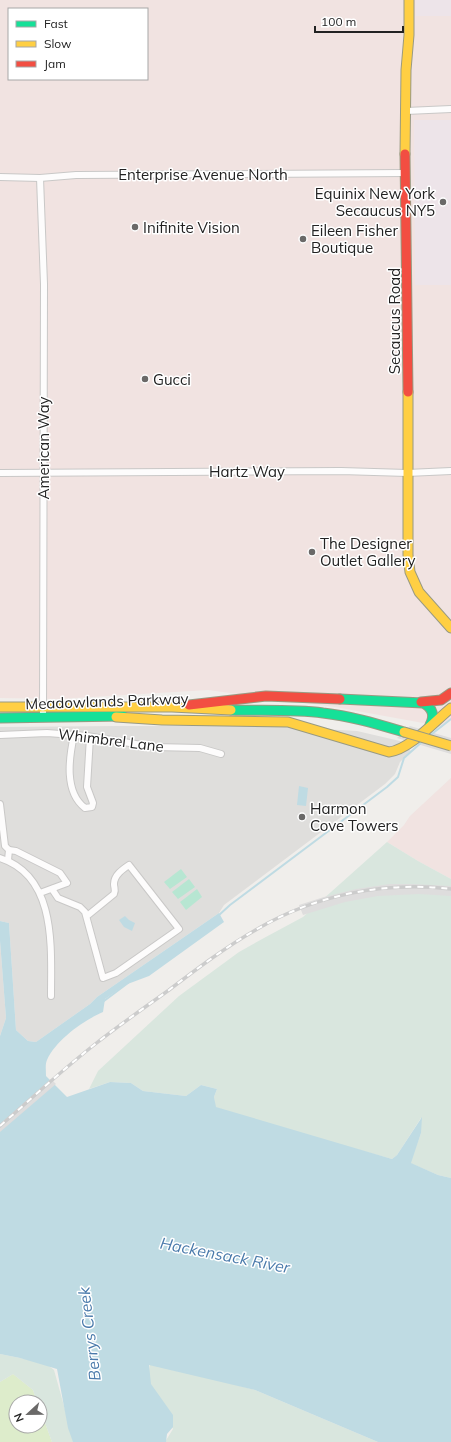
<svg xmlns="http://www.w3.org/2000/svg" width="451" height="1442" viewBox="0 0 451 1442" font-family="Mulish,sans-serif">
	<style>
		.residential { fill: #dfdedc }
		.commercial { fill: #f1e3e1; fill-rule: evenodd }
		.industrial { fill: #ede4e9 }
		.grass { fill: #ddeccb }
		.wetland { fill: #d9e6de }
		.pitch { fill: #b7e6d2 }
		.water { fill: #bfdbe3 }
		.pier { fill: #dedddd }
		.lines { fill: none; stroke-linecap: round; stroke-linejoin: round }
		.stream { stroke: #bfdbe3; stroke-width: 2 }
		.street-casing { stroke: #c9c8c7; stroke-width: 8 }
		.fast-casing { stroke: #999a82; stroke-width: 11 }
		.slow-casing { stroke: #999a82; stroke-width: 11 }
		.jam-casing { stroke: #999a82; stroke-width: 11 }
		.street { stroke: #fdfcfc; stroke-width: 6 }
		.fast { stroke: #16e098; stroke-width: 9 }
		.slow { stroke: #ffcf43; stroke-width: 9 }
		.jam { stroke: #f24e42; stroke-width: 9 }
		.rail-casing { stroke: #ccc; stroke-width: 3.5 }
		.rail { stroke: #fff; stroke-width: 2; stroke-dasharray: 6; stroke-linecap: butt }
		.slow-bridge-casing { stroke: #999a82; stroke-width: 11; stroke-linecap: butt }
		.slow-bridge { stroke: #ffcf43; stroke-width: 9 }
		.poi-dot { fill: #6a6968; stroke: #fff; stroke-width: 1.5 }
		.labels { text-anchor: middle; dominant-baseline: central; stroke-width: 3; stroke-linejoin: round; paint-order: stroke }
		.street-label { font-size: 15px; fill: #222; stroke: #fff }
		.poi-label { font-size: 15px; fill: #222; stroke: #fff; text-anchor: start }
		.water-label { font-size: 16px; font-style: italic; fill: #4a7aab; stroke: #fff }
	</style>
	<rect width="100%" height="100%" fill="#f0eeeb"/>
	<g class="residential">
		<polygon points="118,726 270,726 357,731 400,741 411,751 400,762 395,774 385,784 224,905 219,913 97,997 90,1004 36,1042 28,1041 16,1030 9,923 0,921 0,727"/>
		<polygon points="0,941 6,1018 0,1036"/>
	</g>
	<g class="commercial">
		<path d="M0 0H451V719L441 728 423 723 335 707 208 690 58 699 0 698ZM9 9H147V79H9Z"/>
		<polygon points="451,778 451,879 418,861 387,842 404,825 410,816"/>
	</g>
	<g class="industrial">
		<rect x="416" y="0" width="35" height="16"/>
		<polygon points="414,120 451,120 451,285 415,285"/>
	</g>
	<polygon class="grass" points="13,1374 33,1390 37,1402 16,1402 16,1426 40,1426 40,1409 52,1442 0,1442 0,1382"/>
	<g class="wetland">
		<polygon points="387,842 418,861 451,879 451,1178 438,1175 410,1163 421,1133 421,1118 397,1155 392,1159 258,1122 215,1107 214,1097 217,1089 201,1085 186,1096 143,1091 131,1083 110,1082 89,1089 98,1071 179,996 239,952 264,938 303,917"/>
		<polygon points="0,1354 45,1363 54,1370 74,1442 52,1442 40,1409 40,1402 37,1402 33,1390 13,1374 0,1382"/>
		<polygon points="150,1362 255,1390 378,1442 165,1442 173,1429 148,1379"/>
	</g>
	<g class="pitch">
		<polygon points="181,869 187,877 170,889 164,882"/>
		<polygon points="189,879 195,887 178,899 172,892"/>
		<polygon points="197,889 202,897 186,910 180,902"/>
	</g>
	<g class="water">
		<polygon points="299,786 308,788 306,806 297,805"/>
		<path d="M219 913 224 922 149 976 125 985 105 999 103 1012C84 1020 56 1040 47 1060 45 1064 46 1071 46 1076L67 1097 110 1082 131 1083 143 1091 186 1096 201 1085 217 1089 214 1097 216 1107 392 1159 397 1155 422 1117 421 1133 411 1163 438 1175 451 1178V1442H378L255 1390 149 1365 151 1384 173 1415V1427L167 1434 166 1442H73L68 1428 57 1369 20 1358 0 1354V1036L6 1018 0 941V921L9 923 16 1030 28 1041 36 1042 90 1004 97 997Z"/>
		<polygon points="125,916 129,920 135,923 132,931 124,927 119,920"/>
	</g>
	<g class="pier">
		<polygon points="410,726 451,738 451,754 397,738"/>
		<polygon points="412,884 451,886 451,896 419,894 378,896 345,902 303,915 299,905 324,897 356,889 390,884"/>
		<polygon points="51,1079 56,1084 0,1132 0,1124"/>
	</g>
	<g class="lines">
		<g class="stream">
			<polyline points="428,737 451,719"/>
			<polyline points="218,916 230,905 387,787 398,777 404,758 423,741"/>
			<polyline points="104,1001 128,983"/>
		</g>
		<g class="street-casing">
			<g id="street">
				<polyline points="406,111 451,109"/>
				<polyline points="0,177 40,178 76,175 405,173"/>
				<polyline points="40,178 44,284 43,718"/>
				<polyline points="0,473 341,471 407,473 451,471"/>
				<polyline points="0,735 47,733 87,736 154,747 200,748 221,754"/>
				<path d="M74 735C69 758 64 792 85 808L92 807 93 803 87 787 90 737"/>
				<polyline points="0,804 5,846 9,850 8,860"/>
				<polyline points="9,850 16,851 60,873 67,883 40,893"/>
				<path d="M0 858C57 876 51 948 51 996"/>
				<path d="M52 889 58 898 80 907 85 912 103 978 116 973 179 929 129 865C123 869 114 875 114 884 114 888 116 890 114 894L87 916"/>
			</g>
		</g>
		<g class="fast-casing">
			<g id="fast">
				<path d="M340 699 423 703C433 708 435 716 430 725"/>
				<path d="M231 710C262 711 293 709 323 713 351 716 377 724 404 732"/>
				<polyline points="0,718 123,716"/>
			</g>
		</g>
		<g class="slow-casing">
			<g id="slow">
				<polyline points="405,154 406,70 409,35 409,0"/>
				<polyline points="408,392 408,555 410,572 419,592 451,628"/>
				<polyline points="0,707 172,707 231,710"/>
				<path d="M116 717 162 720 288 722 389 752C409 750 435 721 451 708"/>
			</g>
		</g>
		<g class="jam-casing">
			<g id="jam">
				<polyline points="405,154 408,392"/>
				<polyline points="421,702 441,700 451,693"/>
				<polyline points="189,705 266,696 340,699"/>
			</g>
		</g>
		<use href="#street" class="street"/>
		<use href="#fast" class="fast"/>
		<use href="#slow" class="slow"/>
		<use href="#jam" class="jam"/>
		<g class="rail-casing">
			<path id="rail" d="M0 1126C31 1099 61 1071 94 1045 118 1026 144 1008 169 990 198 968 227 946 259 928 316 895 385 881 451 889"/>
		</g>
		<use href="#rail" class="rail"/>
		<g class="slow-bridge-casing">
			<polyline id="slow-bridge" points="404,732 451,746"/>
		</g>
		<use href="#slow-bridge" class="slow-bridge"/>
	</g>
	<g class="poi-dot">
		<circle cx="443" cy="202" r="4"/>
		<circle cx="135" cy="227" r="4"/>
		<circle cx="303" cy="239" r="4"/>
		<circle cx="145" cy="379" r="4"/>
		<circle cx="312" cy="552" r="4"/>
		<circle cx="302" cy="817" r="4"/>
	</g>
	<g class="labels">
		<g class="street-label">
			<text x="203" y="174">Enterprise Avenue North</text>
			<text transform="translate(394 321) rotate(-90)">Secaucus Road</text>
			<text transform="translate(43 448) rotate(-90)">American Way</text>
			<text x="247" y="471">Hartz Way</text>
			<text transform="translate(107 701) rotate(-2)">Meadowlands Parkway</text>
			<text transform="translate(111 740) rotate(7)">Whimbrel Lane</text>
		</g>
		<g class="poi-label">
			<text x="435" y="193" text-anchor="end">Equinix New York<tspan x="435" dy="17">Secaucus NY5</tspan></text>
			<text x="143" y="227">Inifinite Vision</text>
			<text x="311" y="230">Eileen Fisher<tspan x="311" dy="17">Boutique</tspan></text>
			<text x="153" y="379">Gucci</text>
			<text x="320" y="543">The Designer<tspan x="320" dy="17">Outlet Gallery</tspan></text>
			<text x="310" y="808">Harmon<tspan x="310" dy="17">Cove Towers</tspan></text>
		</g>
		<g class="water-label">
			<text transform="translate(225 1255) rotate(11)">Hackensack River</text>
			<text transform="translate(89 1334) rotate(-97)">Berrys Creek</text>
		</g>
	</g>
	<rect x="8" y="8" width="140" height="72" fill="#ffffff" stroke="#a7a7a7"/>
	<rect x="16" y="21" width="20" height="6" fill="#16e098" stroke="#a7a7a7"/>
	<text x="44" y="28" font-size="12" fill="#222222">Fast</text>
	<rect x="16" y="41" width="20" height="6" fill="#ffcf43" stroke="#a7a7a7"/>
	<text x="44" y="48" font-size="12" fill="#222222">Slow</text>
	<rect x="16" y="61" width="20" height="6" fill="#f24e42" stroke="#a7a7a7"/>
	<text x="44" y="68" font-size="12" fill="#222222">Jam</text>
	<g transform="translate(28 1414) rotate(248)"><circle r="19" fill="#ffffff" stroke="#a7a7a7"/>
	<path d="M0-3L7 15L0 10L-7 15Z" fill="#6a6968"/>
	<text y="-6" font-size="11" font-weight="bold" text-anchor="middle" fill="#222222">N</text>
	</g>
	<path d="M315 26v6h88v-6" fill="none" stroke="#222222" stroke-width="2"/>
	<text x="321" y="26" font-size="12" fill="#222222" stroke="#ffffff" stroke-width="3" paint-order="stroke">100 m</text>
</svg>
